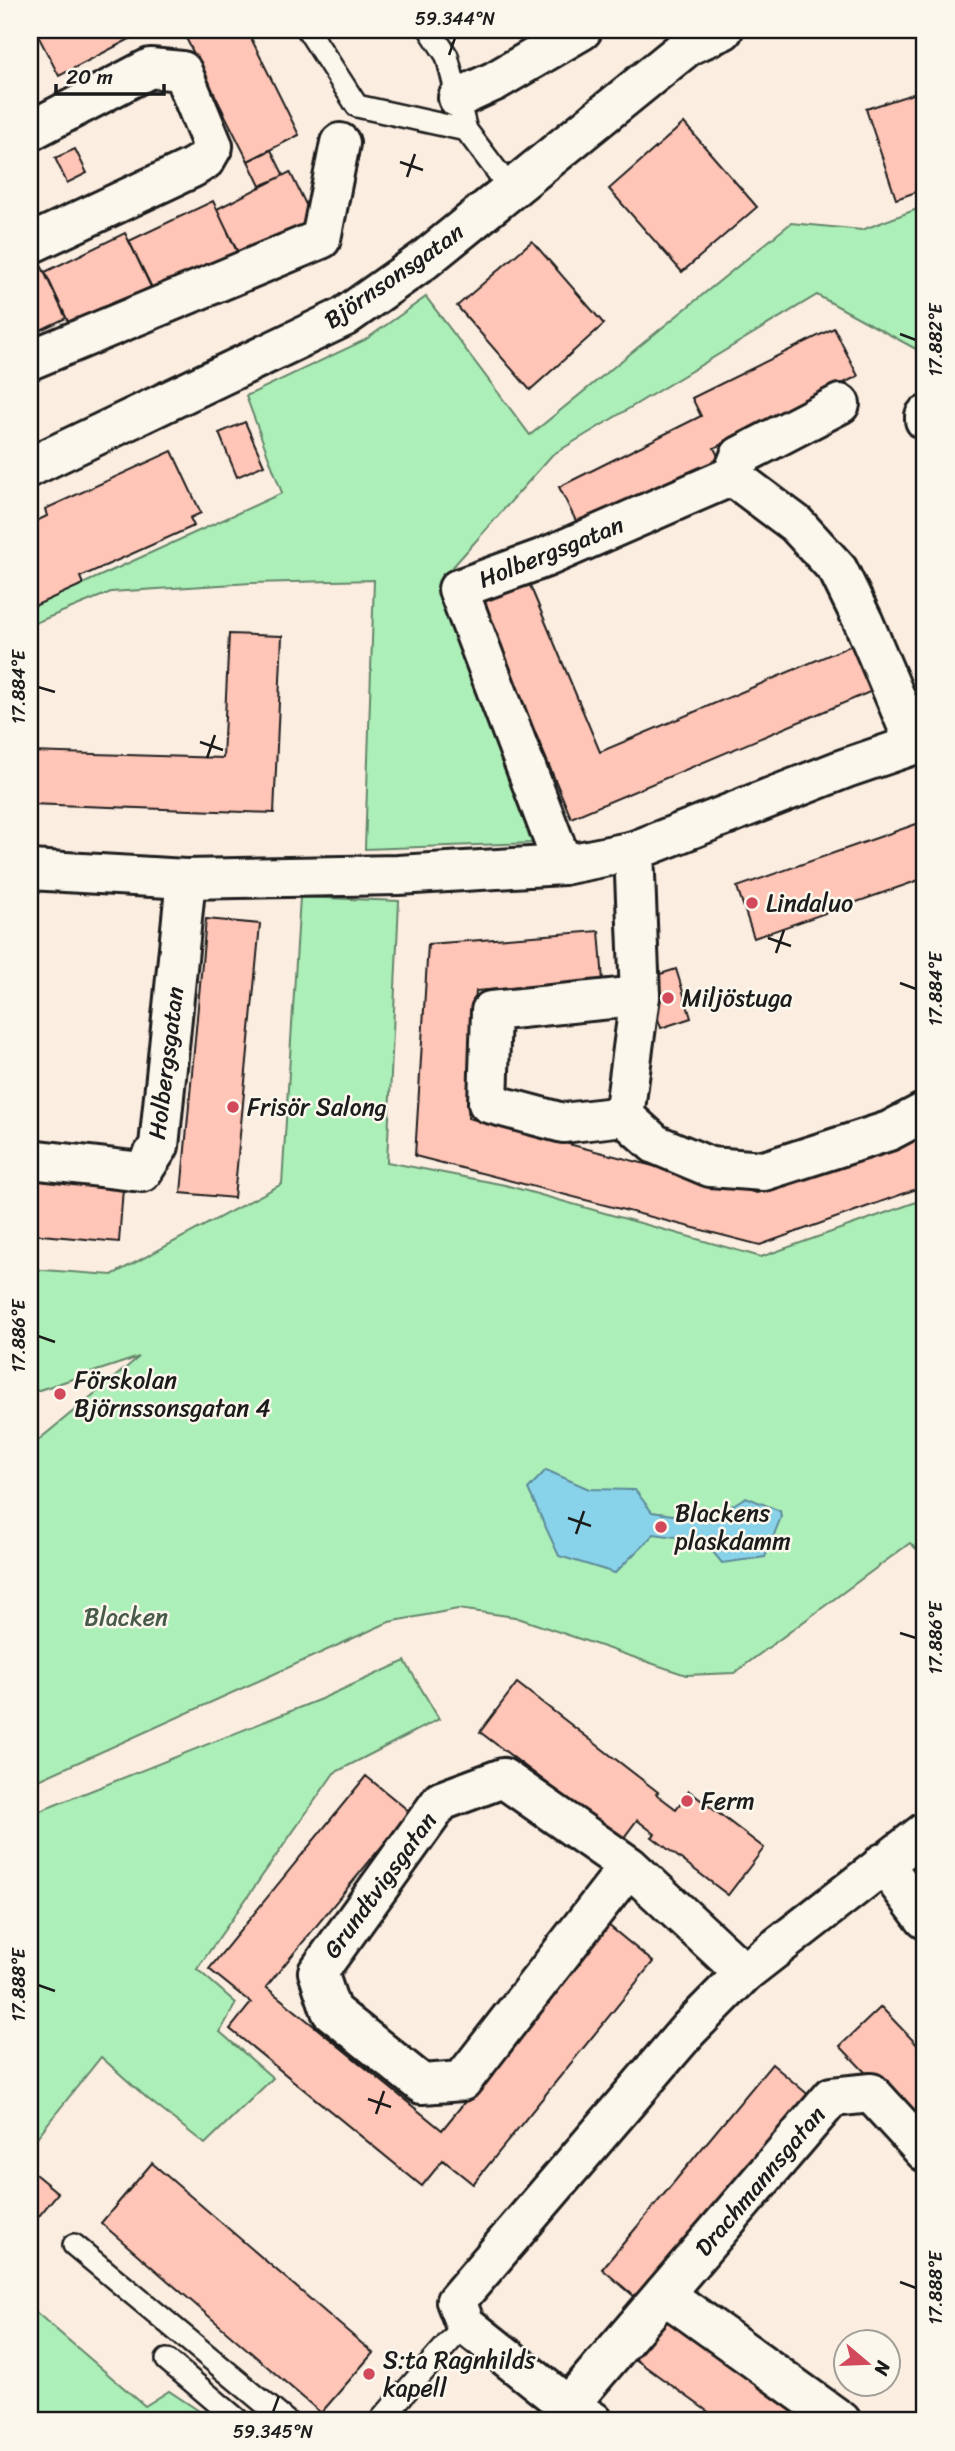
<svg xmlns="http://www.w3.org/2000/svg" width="955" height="2451" viewBox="0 0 955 2451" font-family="Sriracha,sans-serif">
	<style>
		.green { fill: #adefb8; stroke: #64866a; stroke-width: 2 }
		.water { fill: #89d3ea; stroke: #5d8a98; stroke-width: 2 }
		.building { fill: #ffc5b6; stroke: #1c1c1c; stroke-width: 2 }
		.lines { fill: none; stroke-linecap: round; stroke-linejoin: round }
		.service-casing { stroke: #1c1c1c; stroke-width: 26 }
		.minor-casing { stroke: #1c1c1c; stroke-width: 44 }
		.service { stroke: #fbf7ec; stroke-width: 21 }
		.minor { stroke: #fbf7ec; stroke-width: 38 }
		.ticks { fill: none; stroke: #1c1c1c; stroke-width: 2.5 }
		.poi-dot { fill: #d1495b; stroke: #fbf7ec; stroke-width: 2.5 }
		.labels { text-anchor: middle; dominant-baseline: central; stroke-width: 5; stroke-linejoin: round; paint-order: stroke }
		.street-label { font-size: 24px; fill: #1c1c1c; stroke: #fbf7ec }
		.poi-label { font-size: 24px; fill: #1c1c1c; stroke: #fbf7ec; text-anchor: start }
		.park-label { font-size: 24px; fill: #485b4b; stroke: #fbf7ec }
		.neatline { fill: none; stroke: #1c1c1c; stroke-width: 2.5 }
		.ticks-label { font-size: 18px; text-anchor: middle; fill: #1c1c1c }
	</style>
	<rect width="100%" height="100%" fill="#fcede1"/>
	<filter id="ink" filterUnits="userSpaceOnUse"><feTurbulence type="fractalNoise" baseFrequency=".0143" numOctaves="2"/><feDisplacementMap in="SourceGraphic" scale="14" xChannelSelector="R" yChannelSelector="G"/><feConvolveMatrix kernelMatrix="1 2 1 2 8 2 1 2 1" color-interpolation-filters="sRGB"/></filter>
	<g filter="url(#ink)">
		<g class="green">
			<polygon points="925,206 925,354 817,295 552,455 443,578 534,843 365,849 374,580 251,583 111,592 30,625 30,608 282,493 246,396 365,340 426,297 530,435 791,223 862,230"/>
			<polygon points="300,897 399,901 387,1162 505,1185 761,1257 925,1199 925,1557 910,1543 734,1673 686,1675 515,1617 458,1609 389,1622 30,1784 30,1447 139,1357 30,1393 30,1269 112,1275 282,1184"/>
			<polygon points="405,1661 439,1719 334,1773 197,1969 236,2003 220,2032 273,2078 205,2144 148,2099 101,2057 30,2146 30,1815 321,1699"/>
			<polygon points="30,2307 145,2406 169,2391 214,2421 30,2421"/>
		</g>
		<polygon class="water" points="546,1470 589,1489 635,1490 652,1512 708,1520 746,1497 780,1511 781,1517 765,1557 722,1563 704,1541 654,1534 615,1573 559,1556 528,1489"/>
		<g class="building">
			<polygon points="35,30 147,30 59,76"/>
			<polygon points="182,30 247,30 299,135 248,161"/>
			<polygon points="925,90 925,189 896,199 866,109"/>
			<polygon points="684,123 757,207 682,272 609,189"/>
			<polygon points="75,149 87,173 67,183 55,158"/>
			<polygon points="271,150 284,176 260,186 248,161"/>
			<polygon points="290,172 317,227 243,263 217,209"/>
			<polygon points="213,201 239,256 156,296 129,241"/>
			<polygon points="125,233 151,287 70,326 45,272"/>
			<polygon points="532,241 604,324 530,390 457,306"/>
			<polygon points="41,265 66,318 30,335 30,271"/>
			<polygon points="834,328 858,376 714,448 721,462 581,531 559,487 701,416 692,398"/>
			<polygon points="245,422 264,465 237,477 219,433"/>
			<polygon points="172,451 201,513 190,518 194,526 80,577 83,584 30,608 30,524 47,516 45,509"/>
			<polygon points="529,583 600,752 857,643 877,689 571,818 481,603"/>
			<polygon points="229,634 282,636 274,813 30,804 30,752 223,758"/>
			<polygon points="925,821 925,878 754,938 737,887"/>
			<polygon points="206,919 260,924 234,1198 181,1193"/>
			<polygon points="599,931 603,981 476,991 468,1118 757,1193 925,1133 925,1186 760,1245 415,1156 428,944"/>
			<polygon points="676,969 691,1018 661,1028 645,979"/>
			<polygon points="30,1180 123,1188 119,1242 30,1234"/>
			<polygon points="517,1683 658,1792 656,1794 676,1809 689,1791 764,1848 728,1895 652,1837 655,1834 637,1820 622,1840 480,1732"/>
			<polygon points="366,1776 410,1812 266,1987 442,2130 608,1925 653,1962 473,2184 443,2160 422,2186 230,2029 251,2003 209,1969"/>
			<polygon points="881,2007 925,2053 925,2135 840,2046"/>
			<polygon points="772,2064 811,2097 641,2302 602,2269"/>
			<polygon points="152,2163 373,2353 321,2413 101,2223"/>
			<polygon points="30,2170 58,2193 30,2227"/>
			<polygon points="662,2307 819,2421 721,2421 628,2354"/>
		</g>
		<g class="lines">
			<g class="service-casing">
				<g id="service">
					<polyline points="308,30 357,106 466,130"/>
					<polyline points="430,30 447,56 466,130 512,191"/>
					<polyline points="74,2245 286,2421"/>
					<polyline points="167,2360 239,2421"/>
					<polyline points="380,2421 465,2324"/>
				</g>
			</g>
			<g class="minor-casing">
				<g id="minor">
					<polyline points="458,98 495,81 582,30"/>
					<polyline points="30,131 150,68 182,71 213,146 205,160 192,168 30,244"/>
					<polyline points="30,360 321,239 340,143"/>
					<polyline points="925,416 925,420"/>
					<polyline points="30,467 344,317 423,261 689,45 723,30"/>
					<polyline points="732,476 740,456 840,404"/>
					<polyline points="634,851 640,996 624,1116 655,1144 710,1167 764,1171 889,1131 925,1112"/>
					<polyline points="563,865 458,589 544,558 732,476 796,524 838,570 863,621 915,744"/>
					<polyline points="30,870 186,879 398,875 563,865 634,851 846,768 925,741"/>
					<polyline points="624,1116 563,1123 488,1103 491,1011 640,996"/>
					<polyline points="30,1159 142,1172 159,1146 186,879"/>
					<polyline points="883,1863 925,1919"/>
					<polyline points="629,1866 503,1778 441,1801 318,1972 331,2011 422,2084 462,2081 629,1866 744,1973"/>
					<polyline points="664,2294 841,2421"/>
					<polyline points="568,2406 832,2097 871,2093 925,2152"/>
					<polyline points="593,2421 568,2406 465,2324 456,2301 688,2030 744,1973 925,1832"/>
				</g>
			</g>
			<use href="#service" class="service"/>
			<use href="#minor" class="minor"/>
		</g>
	</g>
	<path class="ticks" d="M449 55 455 38M400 162 423 170M407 177 415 154M900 334 916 340M38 687 55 692M200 742 223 750M207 758 215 735M768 938 791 946M776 953 784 930M900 983 916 989M38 1336 55 1342M568 1518 591 1526M576 1534 584 1511M900 1633 916 1638M38 1985 55 1991M368 2099 391 2107M376 2114 384 2091M900 2282 916 2288M273 2412 279 2396"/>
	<g class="poi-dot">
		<circle cx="752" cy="903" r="7"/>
		<circle cx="668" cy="998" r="7"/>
		<circle cx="233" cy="1107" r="7"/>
		<circle cx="60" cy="1394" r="7"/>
		<circle cx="661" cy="1527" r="7"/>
		<circle cx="687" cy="1801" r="7"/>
		<circle cx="369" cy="2374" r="7"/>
	</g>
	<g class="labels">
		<g class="street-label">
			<text transform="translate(394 276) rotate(-35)">Björnsonsgatan</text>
			<text transform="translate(551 552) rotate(-22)">Holbergsgatan</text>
			<text transform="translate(166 1063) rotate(-83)">Holbergsgatan</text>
			<text transform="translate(380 1885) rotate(-54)">Grundtvigsgatan</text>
			<text transform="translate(760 2181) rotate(-50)">Drachmannsgatan</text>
		</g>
		<g class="poi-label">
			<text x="766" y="903">Lindaluo</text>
			<text x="682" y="998">Miljöstuga</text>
			<text x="247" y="1107">Frisör Salong</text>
			<text x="74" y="1380">Förskolan<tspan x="74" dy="28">Björnssonsgatan 4</tspan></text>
			<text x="675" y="1513">Blackens<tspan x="675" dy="28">plaskdamm</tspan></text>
			<text x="701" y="1801">Ferm</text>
			<text x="383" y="2360">S:ta Ragnhilds<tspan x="383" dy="28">kapell</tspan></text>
		</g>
		<g class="park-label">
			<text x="126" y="1617">Blacken</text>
		</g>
	</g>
	<rect width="955" height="2451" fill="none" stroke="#fbf7ec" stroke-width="77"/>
	<g transform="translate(867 2363) rotate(109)"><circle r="33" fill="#fbf7ec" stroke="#a29f99" stroke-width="2"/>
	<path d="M0-5L12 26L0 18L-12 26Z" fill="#d1495b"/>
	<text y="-10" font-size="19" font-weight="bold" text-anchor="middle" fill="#1c1c1c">N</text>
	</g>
	<path d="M56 84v10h108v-10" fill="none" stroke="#1c1c1c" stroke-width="3.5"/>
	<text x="66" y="84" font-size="21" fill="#1c1c1c" stroke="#fbf7ec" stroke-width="5" paint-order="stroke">20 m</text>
	<rect x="38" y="38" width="878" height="2374" class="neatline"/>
	<g class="ticks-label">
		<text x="455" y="25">59.344°N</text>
		<text transform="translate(936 340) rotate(-90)" y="6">17.882°E</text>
		<text transform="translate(19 687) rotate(-90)" y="6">17.884°E</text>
		<text transform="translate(936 989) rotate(-90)" y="6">17.884°E</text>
		<text transform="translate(19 1336) rotate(-90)" y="6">17.886°E</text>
		<text transform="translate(936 1638) rotate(-90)" y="6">17.886°E</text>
		<text transform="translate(19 1985) rotate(-90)" y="6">17.888°E</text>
		<text transform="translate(936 2288) rotate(-90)" y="6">17.888°E</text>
		<text x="273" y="2438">59.345°N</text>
	</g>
</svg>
